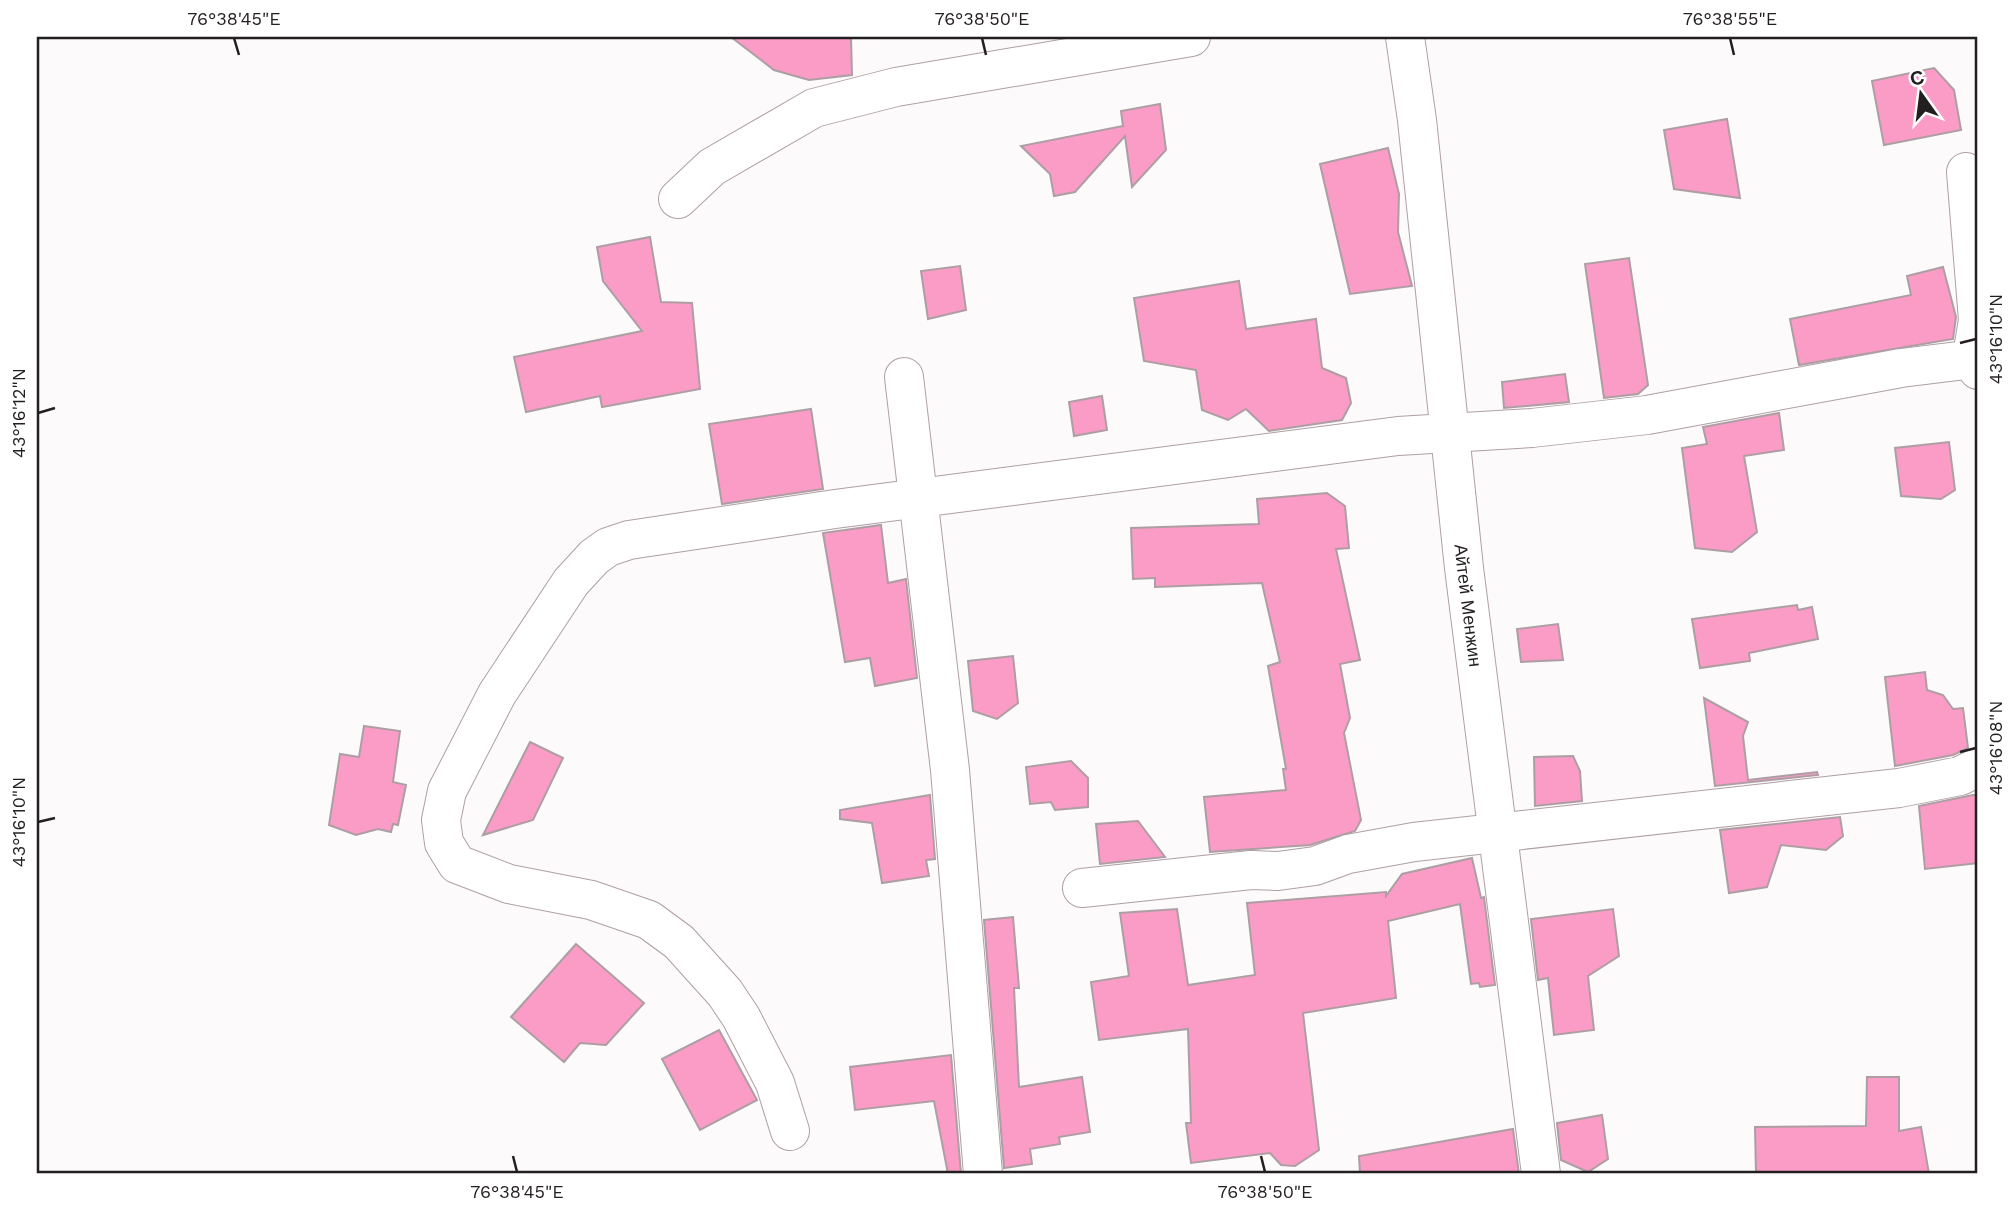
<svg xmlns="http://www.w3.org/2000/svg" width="2015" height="1211" viewBox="0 0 2015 1211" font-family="'Work Sans',sans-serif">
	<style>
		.building { fill: #fb9cc6; stroke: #ad9ea4; stroke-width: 2 }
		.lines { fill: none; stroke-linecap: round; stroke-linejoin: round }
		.minor-casing { stroke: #ae9fa5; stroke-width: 40 }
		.minor { stroke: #fff; stroke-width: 38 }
		.ticks { fill: none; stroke: #231e20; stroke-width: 2.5 }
		.labels { text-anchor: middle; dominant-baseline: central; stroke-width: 6; stroke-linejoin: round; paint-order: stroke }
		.street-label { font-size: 18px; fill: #231e20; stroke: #fff }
		.neatline { fill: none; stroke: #231e20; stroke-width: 2.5 }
		.ticks-label { font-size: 18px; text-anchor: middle; fill: #231e20 }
	</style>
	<rect width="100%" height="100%" fill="#fdfafb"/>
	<g class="building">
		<polygon points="731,37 851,37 852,75 809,80 774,70"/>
		<polygon points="1934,68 1954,90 1961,130 1884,145 1872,81"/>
		<polygon points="1160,104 1166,150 1132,187 1125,136 1075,192 1054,196 1050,174 1021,146 1123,126 1121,111"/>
		<polygon points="1727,119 1740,198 1674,189 1664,130"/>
		<polygon points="1388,148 1399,194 1398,232 1412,286 1350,294 1320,164"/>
		<polygon points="650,237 661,302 692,303 700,389 602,407 600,396 526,412 514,357 642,331 603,281 597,247"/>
		<polygon points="1629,258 1648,385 1638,394 1604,398 1585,264"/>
		<polygon points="960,266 966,310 928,319 921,271"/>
		<polygon points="1943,267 1956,317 1953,339 1799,365 1790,319 1911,295 1907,276"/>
		<polygon points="1239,281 1246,329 1316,319 1322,368 1346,378 1351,403 1342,420 1269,431 1246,409 1228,420 1202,410 1196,370 1144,361 1134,298"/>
		<polygon points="1565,374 1569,402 1504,408 1502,382"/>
		<polygon points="1102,396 1107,430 1074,436 1069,402"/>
		<polygon points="811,409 823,489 722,504 709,424"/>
		<polygon points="1779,413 1784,450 1744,456 1757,532 1732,552 1695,548 1682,448 1707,444 1703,427"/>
		<polygon points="1949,442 1955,490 1941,499 1901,496 1895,448"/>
		<polygon points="1327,493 1345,506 1349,548 1336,549 1360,660 1340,664 1350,718 1344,733 1361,820 1355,831 1310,845 1210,852 1204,797 1286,790 1283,769 1286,769 1268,666 1280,662 1262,583 1155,587 1155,578 1133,579 1131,528 1259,524 1257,499"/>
		<polygon points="881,525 888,583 906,579 917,678 875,686 870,658 845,662 823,533"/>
		<polygon points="1797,605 1798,610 1812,607 1818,639 1749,653 1750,661 1700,668 1692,619"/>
		<polygon points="1558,624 1563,660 1521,662 1517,629"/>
		<polygon points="1013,656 1018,703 997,719 973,711 968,661"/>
		<polygon points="1925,672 1927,690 1943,695 1953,709 1963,708 1968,748 1953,755 1895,766 1885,677"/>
		<polygon points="1704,698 1748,722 1743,736 1748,780 1817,772 1818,775 1715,786"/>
		<polygon points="364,726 400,731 393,782 406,785 398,825 393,824 391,832 378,829 356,835 329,825 340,754 359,757"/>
		<polygon points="530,742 563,758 533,820 483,835"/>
		<polygon points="1573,756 1580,771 1582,801 1535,806 1534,757"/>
		<polygon points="1071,761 1088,778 1088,807 1055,810 1051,802 1030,804 1026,767"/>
		<polygon points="930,795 935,859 926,860 929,876 882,883 872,823 840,819 840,810"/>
		<polygon points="1973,795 1978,795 1978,863 1925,869 1919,806"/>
		<polygon points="1840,817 1843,836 1826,850 1781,845 1767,887 1729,893 1720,830"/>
		<polygon points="1138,821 1165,857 1100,864 1096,824"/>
		<polygon points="1472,858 1481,898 1484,897 1495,985 1480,987 1479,983 1471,984 1460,904 1388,921 1396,998 1303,1013 1319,1150 1295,1166 1281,1165 1270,1153 1191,1163 1186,1123 1191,1123 1188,1029 1099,1040 1091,982 1129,976 1120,913 1177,909 1188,985 1255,975 1247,903 1386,892 1386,896 1402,874"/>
		<polygon points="1613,909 1619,956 1588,976 1594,1030 1554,1035 1548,978 1538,980 1531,919"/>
		<polygon points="1013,917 1019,988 1014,988 1019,1087 1082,1077 1090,1132 1059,1137 1060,1144 1030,1149 1032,1164 1004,1168 984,920"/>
		<polygon points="576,944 644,1003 606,1045 580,1043 564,1062 511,1017"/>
		<polygon points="719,1030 757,1100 700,1130 662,1059"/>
		<polygon points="951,1055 961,1174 948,1174 934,1101 855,1110 850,1067"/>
		<polygon points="1867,1077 1899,1077 1899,1131 1921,1127 1929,1174 1756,1174 1755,1127 1866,1126"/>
		<polygon points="1602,1115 1608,1159 1588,1172 1561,1160 1557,1123"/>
		<polygon points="1513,1129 1519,1174 1360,1174 1359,1156"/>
	</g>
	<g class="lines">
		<g class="minor-casing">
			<g id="minor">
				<path id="s1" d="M1405 37 1417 120 1464 568 1541 1174"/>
				<polyline points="1966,172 1978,320 1971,362"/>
				<polyline points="678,199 712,167 814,108 896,87 1191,37"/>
				<polyline points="904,377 950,770 983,1174"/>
				<polyline points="1082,888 1251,870 1278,871 1315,866 1348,854 1414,842 1899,788 1960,776 1978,767"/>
				<polyline points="790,1131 775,1083 741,1017 725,993 679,942 649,920 591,900 509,884 457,864 444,843 441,820 447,791 497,694 571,582 594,557 608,547 629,540 835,509 1398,436 1532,428 1647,415 1901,368 1966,360 1978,366 1978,370"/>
			</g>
		</g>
		<use href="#minor" class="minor"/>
	</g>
	<path class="ticks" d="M234 38 239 55M982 38 986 55M1730 38 1734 55M1960 343 1976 339M38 413 55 408M1960 752 1976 748M38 822 55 818M513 1156 517 1172M1261 1156 1265 1172"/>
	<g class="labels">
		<g class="street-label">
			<text stroke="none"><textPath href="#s1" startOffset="572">Айтей Менжин</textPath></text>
		</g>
	</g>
	<rect width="2015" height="1211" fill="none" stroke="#ffffff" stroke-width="77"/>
	<g transform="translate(1921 94) rotate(346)" stroke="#ffffff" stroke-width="5" paint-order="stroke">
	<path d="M0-5L12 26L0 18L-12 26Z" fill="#231e20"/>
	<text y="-10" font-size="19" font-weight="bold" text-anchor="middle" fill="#231e20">С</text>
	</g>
	<rect x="38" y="38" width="1938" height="1134" class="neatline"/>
	<g class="ticks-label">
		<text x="234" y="25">76°38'45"E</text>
		<text x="982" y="25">76°38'50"E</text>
		<text x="1730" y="25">76°38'55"E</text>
		<text transform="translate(1996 339) rotate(-90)" y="6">43°16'10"N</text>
		<text transform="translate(19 413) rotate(-90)" y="6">43°16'12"N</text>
		<text transform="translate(1996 748) rotate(-90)" y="6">43°16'08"N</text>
		<text transform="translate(19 822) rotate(-90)" y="6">43°16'10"N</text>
		<text x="517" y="1198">76°38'45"E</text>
		<text x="1265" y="1198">76°38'50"E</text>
	</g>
</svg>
